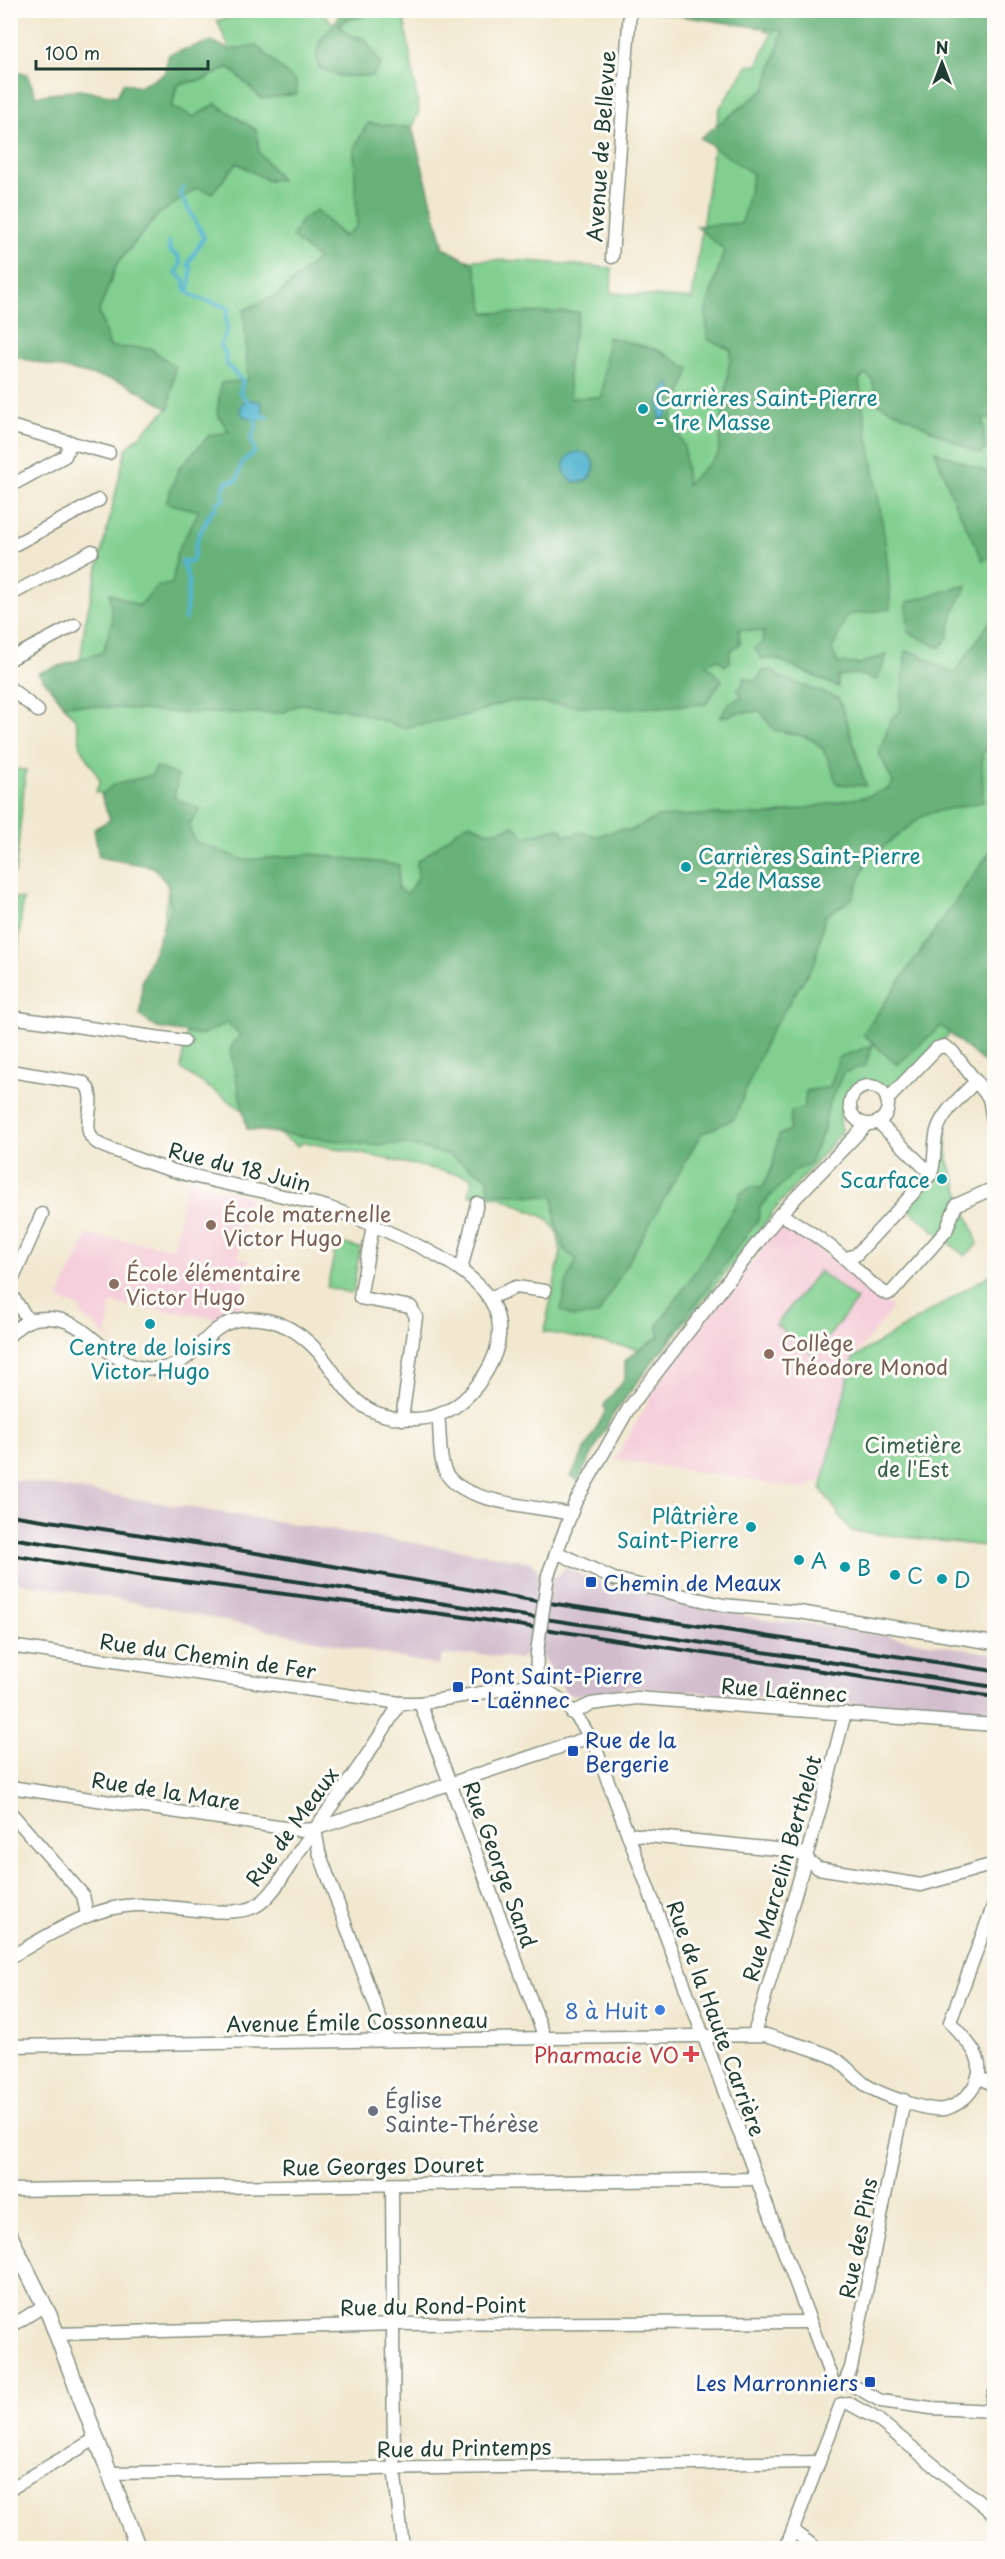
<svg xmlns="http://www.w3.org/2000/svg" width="1005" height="2559" viewBox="0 0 1005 2559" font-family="'Playpen Sans',sans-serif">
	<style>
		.built { fill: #f5cfdb }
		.industrial { fill: #d1bdcc }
		.green { fill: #81d090; stroke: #508662; stroke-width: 1.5 }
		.forest { fill: #68b27a; stroke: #447857; stroke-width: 1.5 }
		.water { fill: #52b5d1; stroke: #387982; stroke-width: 1.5 }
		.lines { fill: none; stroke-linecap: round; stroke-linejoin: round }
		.stream { stroke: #52b5d1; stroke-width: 4 }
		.minor-casing { stroke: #889282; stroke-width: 15 }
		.major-casing { stroke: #889282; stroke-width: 18 }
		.minor { stroke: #fff; stroke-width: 12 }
		.major { stroke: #fff; stroke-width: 15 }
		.rail { stroke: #1f3d34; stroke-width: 4 }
		.minor-bridge-casing { stroke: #889282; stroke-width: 15; stroke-linecap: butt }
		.minor-bridge { stroke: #fff; stroke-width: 12 }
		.culture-dot { fill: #0f9aa8; stroke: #fdfcf7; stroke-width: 2 }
		.education-dot { fill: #8d6e63; stroke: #fdfcf7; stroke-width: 2 }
		.transit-dot { fill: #1a4fb4; stroke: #fdfcf7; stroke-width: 2 }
		.shop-dot { fill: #3f7fe0; stroke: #fdfcf7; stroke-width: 2 }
		.health-dot { fill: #e0444e; stroke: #fdfcf7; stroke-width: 2 }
		.worship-dot { fill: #6b7280; stroke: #fdfcf7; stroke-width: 2 }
		.labels { text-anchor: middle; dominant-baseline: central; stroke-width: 6; stroke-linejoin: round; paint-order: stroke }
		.street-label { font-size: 21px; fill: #1f3d34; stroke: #fdfcf7 }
		.culture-label { font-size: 21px; fill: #0d838f; stroke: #fdfcf7; text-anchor: start }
		.education-label { font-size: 21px; fill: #785e54; stroke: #fdfcf7; text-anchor: start }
		.park-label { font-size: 21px; fill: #38624b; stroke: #fdfcf7 }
		.transit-label { font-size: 21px; fill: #164399; stroke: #fdfcf7; text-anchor: start }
		.shop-label { font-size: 21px; fill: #366cbe; stroke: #fdfcf7; text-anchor: end }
		.health-label { font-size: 21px; fill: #be3a42; stroke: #fdfcf7; text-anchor: end }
		.worship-label { font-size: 21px; fill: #5b616d; stroke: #fdfcf7; text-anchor: start }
	</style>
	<rect width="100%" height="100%" fill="#fdfcf7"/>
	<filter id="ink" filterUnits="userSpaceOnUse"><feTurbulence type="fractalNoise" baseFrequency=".0167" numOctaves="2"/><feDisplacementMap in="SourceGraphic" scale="12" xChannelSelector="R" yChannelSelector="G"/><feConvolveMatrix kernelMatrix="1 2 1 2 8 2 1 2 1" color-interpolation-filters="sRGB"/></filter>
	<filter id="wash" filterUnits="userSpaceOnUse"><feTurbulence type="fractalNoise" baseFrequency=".008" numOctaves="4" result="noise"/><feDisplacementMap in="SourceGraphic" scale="24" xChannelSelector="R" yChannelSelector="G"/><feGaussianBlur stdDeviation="1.35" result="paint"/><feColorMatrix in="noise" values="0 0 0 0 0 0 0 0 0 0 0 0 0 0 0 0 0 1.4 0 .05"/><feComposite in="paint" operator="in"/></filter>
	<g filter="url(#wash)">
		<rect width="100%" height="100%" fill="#f2e8d0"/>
		<g class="built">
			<polygon points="187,1181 249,1196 239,1258 249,1260 240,1307 217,1318 111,1303 107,1332 109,1341 95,1325 81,1315 81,1308 58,1299 87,1235 174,1248"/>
			<polygon points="784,1221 893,1308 853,1358 824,1478 806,1489 615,1459 662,1378"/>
		</g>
		<polygon class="industrial" points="10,1479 528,1561 535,1566 540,1576 556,1577 565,1567 593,1580 768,1621 813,1624 994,1654 994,1715 631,1687 576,1695 566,1693 543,1658 531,1649 520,1659 477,1654 442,1656 439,1666 156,1606 11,1581"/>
		<g class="green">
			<path d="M288 10C306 11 323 7 334 25L319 41 339 76H372L380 64 365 39 349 35 339 25 346 20 364 16 366 11H403L419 112 412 128 368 123 354 148 357 226 344 237 316 210 319 258 277 295 244 310 248 380 217 410 431 259 527 261 612 268 611 293 692 299 719 109 748 65H757L772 33 765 31 778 11H994V989L978 1003 895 1092 880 1084 851 1093 840 1113 841 1133 770 1215 771 1216 661 1353 544 1332 561 1252 557 1231 546 1218 500 1197 469 1195 472 1177 305 1142 297 1146 181 1069 187 1030 150 1021 179 810 96 792 100 780 81 747 76 720 63 704H75L85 623 126 449 169 407 175 367 150 348H110L99 311 117 264 158 215 197 188 212 193 237 163 267 180H280L259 152 256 130 216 104 194 117 172 107 177 85 204 79 229 67 262 99 230 50 217 20Z"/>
			<polygon points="11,769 26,770 15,873 10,873"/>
			<polygon points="10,898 23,899 17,959 11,959"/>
			<polygon points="945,1124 948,1160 978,1244 965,1256 906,1207 936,1176 941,1134"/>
			<polygon points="337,1242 360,1248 353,1292 350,1293 327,1287"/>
			<polygon points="819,1271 857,1300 814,1355 776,1325"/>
			<polygon points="994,1272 994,1547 851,1531 821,1489 853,1358"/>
		</g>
		<g class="forest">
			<path d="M341 11H366L365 16 346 20 339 25 349 35 365 39 381 64 372 76H339L319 68C309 42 333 33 341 11Z"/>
			<path d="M647 11H994V419H983L985 449 981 454C945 440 914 418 878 404L872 379 865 374 859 380C869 456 889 532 890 609L847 615 832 650 838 663 859 664 887 655 877 680 857 674 838 676V687L777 659H761L755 648 761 644 764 632 739 629 740 644 730 651V661L725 666 718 659 706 664 722 680 706 704 622 709 511 701 463 716 403 728 355 711 300 704 282 713H180L63 704 38 673 103 652 112 622 110 593 139 606 158 586 172 584 177 552 199 511 166 503 179 468 210 435 229 432 217 413 221 383 248 380 244 310 278 295 318 259 292 237 301 221 316 210 343 237 357 226 354 148 368 123 412 128 444 248 474 264 485 313 579 312 568 363 570 398 602 397 608 337 658 350 690 369 671 420 684 445 687 484 718 455 731 350 707 339 706 310 724 250 696 226 742 223 753 174 700 138 765 89 783 31Z"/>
			<polygon points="212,41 230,50 256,45 296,82 297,94 262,99 229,67 205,79 177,85 172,107 194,117 215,104 256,130 259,152 281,180 267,180 237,163 212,193 197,188 158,215 117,264 99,311 110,347 150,348 175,367 169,409 125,383 11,356 11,72 27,74 36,96 79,90 117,96 123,83 139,87 164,74 169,54"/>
			<polygon points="935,451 994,475 994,554 983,561 954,501"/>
			<polygon points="967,585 954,611 948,637 940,648 908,632 907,602"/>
			<path d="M994 616V740L982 754 983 802 925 814 868 859 852 899 825 916 815 962 768 1036 734 1119 701 1134 598 1315 572 1317 561 1310 566 1284 577 1259 565 1251 555 1219 554 1197 488 1193V1178L447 1154 402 1144 369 1145 247 1129 230 1049 240 1034 227 1023 201 1035 157 1028 140 1016 142 981 171 908 167 884 153 867 99 857 94 829 110 820 101 795 113 785 152 775 156 767 178 776 174 798 201 809 189 825 194 841 244 860 313 854 399 865 398 888 407 894 418 878 417 862 465 825 471 823C493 837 492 831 514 826L526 837 557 828 563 831V835H575L579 832 597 836 621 829 630 831 657 817 719 814 771 815 868 796 890 788 893 782 879 753 891 719 900 711 906 651 918 654 954 674Z"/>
			<path d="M772 669 779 677 838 698C850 726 857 757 866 786L837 784C822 739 820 739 774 730L760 711 737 713 720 718 729 703 742 697 738 690 743 685 744 677 755 681 763 672Z"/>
			<polygon points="994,846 994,1071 941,1026 897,1065 863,1034"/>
			<path d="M873 1045 865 1066 843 1073 828 1107 823 1131 810 1163 796 1170 760 1207 758 1220 612 1416 578 1481 571 1476 605 1412 604 1405 625 1378V1361L633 1353 659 1337 658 1325C682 1292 705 1258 725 1222 732 1210 738 1206 740 1193L751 1187 762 1188 772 1168 779 1135 790 1130 791 1111 804 1108 806 1091 830 1087 839 1057Z"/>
		</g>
		<g class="water">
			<polygon points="670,384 672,389 667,415 660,422 659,404 666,386"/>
			<polygon points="250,400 261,402 263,415 259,421 243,416 240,410 242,403"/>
			<circle cx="579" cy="467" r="15"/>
		</g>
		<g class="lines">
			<g class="stream">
				<polyline points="183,187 180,194 204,237 188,264 191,268 189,291"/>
				<path d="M169 242V250L178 256 181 265 176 272 184 280C184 303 215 299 229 309L226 317 227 331 220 346 225 352 227 365 243 381 240 393 248 402"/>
				<polyline points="259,418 263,415 268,418"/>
				<polyline points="185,619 189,581 182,561 192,562 198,537 212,510 216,508 216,503 225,499 222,492 226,482 237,480 242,462 255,452 251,437 256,429 255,417"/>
			</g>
		</g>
	</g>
	<g filter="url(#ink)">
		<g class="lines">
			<g class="minor-casing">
				<g id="minor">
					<polyline points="612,257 630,10"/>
					<polyline points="10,426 109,453"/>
					<polyline points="10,486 65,456 71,442"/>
					<polyline points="10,547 99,500"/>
					<polyline points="10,595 92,551"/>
					<polyline points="10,659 75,625"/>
					<polyline points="10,688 38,711"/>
					<polyline points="10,1017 184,1041"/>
					<path d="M10 1071 84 1083C101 1099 77 1128 96 1142 104 1148 117 1151 127 1155 191 1181 261 1188 327 1207 354 1216 380 1228 406 1240 462 1266 529 1303 485 1374 469 1400 447 1418 416 1419 339 1420 346 1367 297 1333 274 1317 240 1312 216 1330 191 1350 184 1373 144 1368 103 1363 88 1316 45 1318 30 1318 20 1324 10 1335"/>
					<circle cx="869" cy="1105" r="19"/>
					<polyline points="887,1100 937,1048 944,1046 952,1051 989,1098 994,1127"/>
					<polyline points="878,1122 931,1174"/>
					<path d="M780 1214C802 1226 824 1240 843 1257 858 1269 869 1285 887 1294L892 1292 946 1231 956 1205 994 1188"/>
					<polyline points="373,1225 360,1298 411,1307 416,1317 402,1419"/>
					<path d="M846 1258 856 1255 931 1174C936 1160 933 1145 937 1131 942 1112 963 1095 976 1081"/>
					<polyline points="461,1270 477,1203"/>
					<polyline points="10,1285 42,1214"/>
					<polyline points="10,1293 29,1321"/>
					<polyline points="490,1298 516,1287 545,1291"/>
					<path d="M438 1416C441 1433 438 1455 445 1471 460 1504 539 1506 570 1514"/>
					<polyline points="558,1553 614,1579 723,1605 799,1612 994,1643"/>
					<polyline points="548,1575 575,1503 629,1408 780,1214 866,1125"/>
					<path d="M10 1646 400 1703H420L523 1686C558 1685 582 1720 596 1749L834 2385"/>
					<polyline points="536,1686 537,1652"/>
					<polyline points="420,1703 545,2038"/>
					<polyline points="572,1713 591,1704 637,1698 994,1725"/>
					<polyline points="10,1787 298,1830 315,1829 590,1737"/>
					<polyline points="10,1812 83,1895 87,1915"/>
					<polyline points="315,1829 319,1852 388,2040"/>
					<polyline points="628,1834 796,1851 818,1868 921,1885 994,1864"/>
					<path d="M10 1957C50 1935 89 1907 136 1905 167 1904 227 1919 254 1907 273 1898 288 1867 300 1850 334 1802 370 1754 400 1703"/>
					<polyline points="754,2034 821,1806 845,1713"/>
					<path d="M10 2046 766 2035C787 2042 810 2047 831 2056 843 2062 852 2074 862 2082 875 2093 927 2112 944 2109 955 2107 967 2098 973 2088 991 2059 966 2042 950 2022L994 1904"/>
					<polyline points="978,2077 994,2085"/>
					<polyline points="392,2185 394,2467 403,2548"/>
					<polyline points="10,2190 755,2179"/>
					<polyline points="10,2327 45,2305"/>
					<polyline points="57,2334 395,2324 810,2322"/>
					<polyline points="845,2382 851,2368 904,2100"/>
					<polyline points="852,2385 881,2401 931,2408 994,2411"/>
					<polyline points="848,2403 877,2419 994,2514"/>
					<polyline points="991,2412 994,2394"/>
					<polyline points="110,2473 819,2462"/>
					<polyline points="10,2489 97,2438"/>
					<polyline points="793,2531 816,2548"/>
					<polyline points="786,2548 841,2404"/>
				</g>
			</g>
			<g class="major-casing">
				<polyline id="major" points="10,2236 50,2317 138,2548"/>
			</g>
			<use href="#minor" class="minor"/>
			<use href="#major" class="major"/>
			<g class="rail">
				<polyline points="10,1515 221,1547 543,1602 994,1671"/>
				<polyline points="10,1538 994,1687"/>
				<polyline points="10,1555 150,1577 458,1616 994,1697"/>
			</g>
			<g class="minor-bridge-casing">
				<polyline id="minor-bridge" points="537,1652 548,1575"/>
			</g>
			<use href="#minor-bridge" class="minor-bridge"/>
		</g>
	</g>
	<g class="culture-dot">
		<circle cx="643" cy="409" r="6"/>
		<circle cx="686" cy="867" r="6"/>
		<circle cx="942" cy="1179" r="6"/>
		<circle cx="150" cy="1324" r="6"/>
		<circle cx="751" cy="1527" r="6"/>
		<circle cx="799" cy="1560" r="6"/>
		<circle cx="845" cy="1567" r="6"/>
		<circle cx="895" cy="1575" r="6"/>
		<circle cx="942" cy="1579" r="6"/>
	</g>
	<g class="education-dot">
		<circle cx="211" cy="1225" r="6"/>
		<circle cx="114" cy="1284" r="6"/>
		<circle cx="769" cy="1354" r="6"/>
	</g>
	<g class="transit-dot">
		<rect x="585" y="1576" width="12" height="12" rx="3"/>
		<rect x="452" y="1681" width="12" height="12" rx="3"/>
		<rect x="567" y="1745" width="12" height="12" rx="3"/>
		<rect x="864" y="2376" width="12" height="12" rx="3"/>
	</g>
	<circle class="shop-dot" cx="660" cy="2010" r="6"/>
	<path class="health-dot" d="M688 2045h6v6h6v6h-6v6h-6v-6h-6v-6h6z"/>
	<circle class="worship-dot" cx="373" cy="2111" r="6"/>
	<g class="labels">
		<g class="street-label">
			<text transform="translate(600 146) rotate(-86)">Avenue de Bellevue</text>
			<text transform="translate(240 1166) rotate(14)">Rue du 18 Juin</text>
			<text transform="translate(208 1655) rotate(8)">Rue du Chemin de Fer</text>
			<text transform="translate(784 1689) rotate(4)">Rue Laënnec</text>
			<text transform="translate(166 1790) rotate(9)">Rue de la Mare</text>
			<text transform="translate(291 1826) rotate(-54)">Rue de Meaux</text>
			<text transform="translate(501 1864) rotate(70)">Rue George Sand</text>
			<text transform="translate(781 1868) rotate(-74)">Rue Marcelin Berthelot</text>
			<text transform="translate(717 2018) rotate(70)">Rue de la Haute Carrière</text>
			<text transform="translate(357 2021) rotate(-1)">Avenue Émile Cossonneau</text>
			<text transform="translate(383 2165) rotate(-1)">Rue Georges Douret</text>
			<text transform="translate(857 2238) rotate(-79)">Rue des Pins</text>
			<text transform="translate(433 2305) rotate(-1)">Rue du Rond-Point</text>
			<text transform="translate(464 2447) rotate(-1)">Rue du Printemps</text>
		</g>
		<g class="culture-label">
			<text x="655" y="397">Carrières Saint-Pierre<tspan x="655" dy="24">- 1re Masse</tspan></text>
			<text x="698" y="855">Carrières Saint-Pierre<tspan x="698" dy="24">- 2de Masse</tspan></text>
			<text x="930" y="1179" text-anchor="end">Scarface</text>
			<text x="150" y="1346" text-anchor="middle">Centre de loisirs<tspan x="150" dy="24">Victor Hugo</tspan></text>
			<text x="739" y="1515" text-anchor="end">Plâtrière<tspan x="739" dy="24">Saint-Pierre</tspan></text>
			<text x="811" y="1560">A</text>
			<text x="857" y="1567">B</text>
			<text x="907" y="1575">C</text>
			<text x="954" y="1579">D</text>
		</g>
		<g class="education-label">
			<text x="223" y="1213">École maternelle<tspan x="223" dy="24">Victor Hugo</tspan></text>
			<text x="126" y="1272">École élémentaire<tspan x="126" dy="24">Victor Hugo</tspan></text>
			<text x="781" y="1342">Collège<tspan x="781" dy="24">Théodore Monod</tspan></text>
		</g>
		<g class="park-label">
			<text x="913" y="1444">Cimetière<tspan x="913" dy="24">de l'Est</tspan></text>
		</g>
		<g class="transit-label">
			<text x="603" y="1582">Chemin de Meaux</text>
			<text x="470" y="1675">Pont Saint-Pierre<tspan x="470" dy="24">- Laënnec</tspan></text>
			<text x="585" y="1739">Rue de la<tspan x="585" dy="24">Bergerie</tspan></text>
			<text x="858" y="2382" text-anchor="end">Les Marronniers</text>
		</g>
		<g class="shop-label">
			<text x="648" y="2010">8 à Huit</text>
		</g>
		<g class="health-label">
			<text x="679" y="2054">Pharmacie VO</text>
		</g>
		<g class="worship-label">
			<text x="385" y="2099">Église<tspan x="385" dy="24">Sainte-Thérèse</tspan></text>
		</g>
	</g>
	<rect width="1005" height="2559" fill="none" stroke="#fdfcf7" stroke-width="36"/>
	<g transform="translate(942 63)" stroke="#fdfcf7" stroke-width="4.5" paint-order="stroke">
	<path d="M0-4.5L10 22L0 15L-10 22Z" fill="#1f3d34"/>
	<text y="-9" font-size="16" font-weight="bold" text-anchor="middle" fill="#1f3d34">N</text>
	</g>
	<path d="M36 60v9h172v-9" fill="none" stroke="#1f3d34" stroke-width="3"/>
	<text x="45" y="60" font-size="18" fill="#1f3d34" stroke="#fdfcf7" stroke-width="4.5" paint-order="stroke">100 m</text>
</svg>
